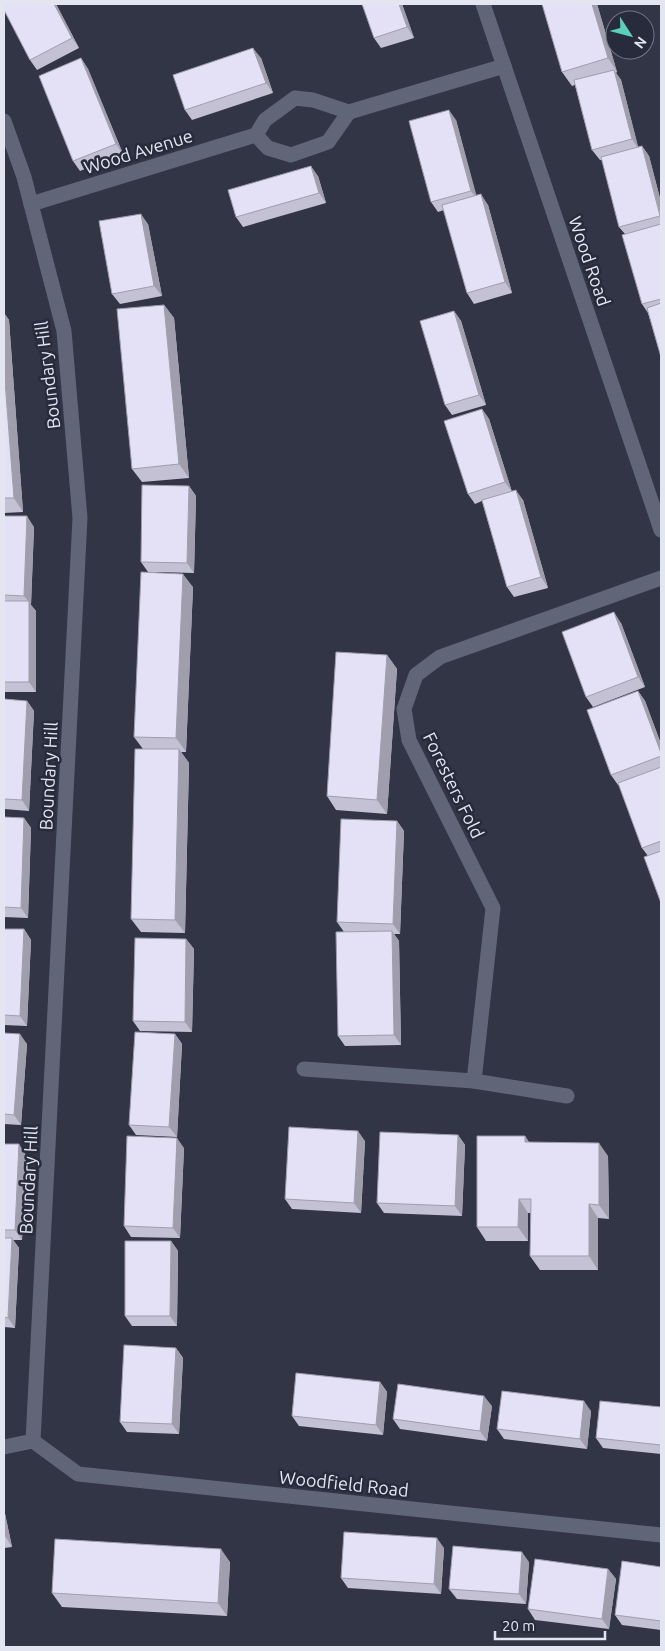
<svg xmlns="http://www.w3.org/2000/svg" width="665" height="1651" viewBox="0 0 665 1651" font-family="Ubuntu,sans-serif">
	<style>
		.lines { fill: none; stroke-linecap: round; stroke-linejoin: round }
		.minor { stroke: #616578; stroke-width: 15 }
		.wall { fill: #c4c1d4 }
		.shaded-wall { fill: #a09dac }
		.building { fill: #e4e0f6; stroke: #a09dac }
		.labels { text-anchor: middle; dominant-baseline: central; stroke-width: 5; stroke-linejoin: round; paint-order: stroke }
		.street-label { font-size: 18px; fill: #e3e6f1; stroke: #272b3b }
	</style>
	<rect width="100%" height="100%" fill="#313546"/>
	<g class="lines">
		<g class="minor">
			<polyline points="483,4 661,530"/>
			<polyline points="4,121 24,177 64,331 80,518 33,1441"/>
			<polyline points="256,135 268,148 291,155 328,142 349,112"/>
			<polyline points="31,204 256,135 265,120 295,98 313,100 349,112 504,66"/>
			<polyline points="304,1069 474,1081 567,1096"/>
			<polyline points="474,1081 493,908 409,740 404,709 416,675 440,657 661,578"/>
			<polyline points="33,1441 78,1474 661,1535"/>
			<polyline points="4,1447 33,1441"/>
		</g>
	</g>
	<g class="wall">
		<polygon points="56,4 79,48 37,70 30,60"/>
		<polygon points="402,4 414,38 381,48 374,38"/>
		<polygon points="597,4 617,72 616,73 621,80 638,147 642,146 649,156 661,202 661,357 648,313 642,304 625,234 619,227 602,160 600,160 592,150 575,85 572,86 562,72"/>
		<polygon points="81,58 88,69 123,154 80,171 73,161"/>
		<polygon points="261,58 273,93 192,120 185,110"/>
		<polygon points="456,120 476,196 488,205 512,293 474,304 467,293 444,210 438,212 431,202"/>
		<polygon points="318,176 326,203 243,227 236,217"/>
		<polygon points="148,224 162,296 120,304 112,294"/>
		<polygon points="164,305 174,318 189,478 142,482 132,469"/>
		<polygon points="454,311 461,321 486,405 452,415 445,405"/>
		<polygon points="4,313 9,320 23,512 4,513"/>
		<polygon points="482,409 489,419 512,492 523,500 548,588 514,597 507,587 482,501 475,504 468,494"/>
		<polygon points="189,486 196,496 194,573 155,572 193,587 186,752 181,752 189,763 185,933 141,932 131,919 143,749 134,737 148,572 141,562"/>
		<polygon points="4,516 34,527 31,605 36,611 36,692 4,692"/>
		<polygon points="621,623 645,687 593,707 586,697"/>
		<polygon points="387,655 397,669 387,814 336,810 327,796"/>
		<polygon points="638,691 645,701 661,744 661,903 648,856 642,848 619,785 618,785 611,775"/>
		<polygon points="4,699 27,701 34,711 29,811 4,809"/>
		<polygon points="4,817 24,818 31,828 28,918 4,917"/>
		<polygon points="397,821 404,831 400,934 394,934 399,941 401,1045 345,1046 338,1036 344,932 337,922"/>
		<polygon points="4,929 24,929 31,940 27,1026 4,1025"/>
		<polygon points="186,939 194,949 192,1032 140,1031 133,1021"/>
		<polygon points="4,1033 27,1044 21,1125 4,1124"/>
		<polygon points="175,1034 182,1044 177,1137 136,1135 129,1125"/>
		<polygon points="458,1135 465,1145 462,1216 384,1213 377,1203"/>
		<polygon points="525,1136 529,1142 608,1156 609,1219 598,1218 598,1270 540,1270 530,1256 531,1213 528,1213 528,1241 486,1241 477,1227"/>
		<polygon points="365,1141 361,1213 292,1209 285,1199"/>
		<polygon points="4,1144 26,1155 22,1240 13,1240 19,1248 15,1328 4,1327"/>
		<polygon points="184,1148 180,1238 131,1237 124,1226"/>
		<polygon points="171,1241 178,1251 177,1326 132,1326 125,1316"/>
		<polygon points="176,1348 183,1358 179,1434 127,1432 120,1422"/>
		<polygon points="380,1382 387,1392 383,1435 299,1426 292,1416"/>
		<polygon points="492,1406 487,1441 400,1429 393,1419"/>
		<polygon points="661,1407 661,1454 603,1448 596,1438"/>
		<polygon points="591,1411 587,1449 504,1439 497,1429"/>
		<polygon points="4,1509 12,1547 4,1548"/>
		<polygon points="444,1548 441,1594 348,1588 341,1578"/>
		<polygon points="230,1562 227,1616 62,1607 52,1593"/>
		<polygon points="529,1562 526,1604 457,1599 449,1589"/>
		<polygon points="661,1567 661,1630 622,1625 615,1615"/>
		<polygon points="608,1569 616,1579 609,1629 535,1620 528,1609"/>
	</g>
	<g class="shaded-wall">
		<polygon points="54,4 56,4 79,48 72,38"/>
		<polygon points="399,4 402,4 414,38 407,27"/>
		<polygon points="592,4 597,4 617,72 608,58"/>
		<polygon points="253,48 261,58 273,93 266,83"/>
		<polygon points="81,58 88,69 123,154 116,144"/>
		<polygon points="614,70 621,80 639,150 632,139"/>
		<polygon points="449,110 456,120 478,201 471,191"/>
		<polygon points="642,146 649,156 661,202 661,217"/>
		<polygon points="311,166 318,176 326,203 319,193"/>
		<polygon points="481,194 488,205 512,293 505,282"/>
		<polygon points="141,214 148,224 162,296 154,286"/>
		<polygon points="164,305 174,318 189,478 179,464"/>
		<polygon points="454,311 461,321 486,405 479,395"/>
		<polygon points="4,313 9,320 23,512 14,498 4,368"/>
		<polygon points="482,409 489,419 512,492 505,482"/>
		<polygon points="189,486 196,496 194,573 187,563"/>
		<polygon points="516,490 523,500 548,588 541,577"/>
		<polygon points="27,516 34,527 31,605 36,611 36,692 29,682 29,602 24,596"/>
		<polygon points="183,574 193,587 186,752 176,738"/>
		<polygon points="614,612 621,623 645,687 638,677"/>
		<polygon points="387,655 397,669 387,814 377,800"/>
		<polygon points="638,691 645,701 661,744 661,753"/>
		<polygon points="27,701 34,711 29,811 22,800"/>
		<polygon points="179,749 189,763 185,933 175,920"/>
		<polygon points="24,818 31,828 28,918 21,908"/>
		<polygon points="397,821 404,831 400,934 393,924"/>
		<polygon points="24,929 31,940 27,1026 20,1016"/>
		<polygon points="392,931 399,941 401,1045 394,1035"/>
		<polygon points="186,939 194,949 192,1032 185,1022"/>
		<polygon points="20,1034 27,1044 21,1125 14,1115"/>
		<polygon points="175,1034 182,1044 177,1137 169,1127"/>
		<polygon points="358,1131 365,1141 361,1213 354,1203"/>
		<polygon points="458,1135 465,1145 462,1216 455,1206"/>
		<polygon points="525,1136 534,1150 525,1142"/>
		<polygon points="177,1138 184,1148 180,1238 173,1228"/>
		<polygon points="599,1143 608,1156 609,1219 599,1205"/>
		<polygon points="19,1144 26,1155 22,1240 15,1230"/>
		<polygon points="519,1199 528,1213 528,1241 518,1227"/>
		<polygon points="589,1204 598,1218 598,1270 589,1256"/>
		<polygon points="12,1238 19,1248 15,1328 8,1318"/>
		<polygon points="171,1241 178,1251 177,1326 170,1316"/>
		<polygon points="176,1348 183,1358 179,1434 172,1424"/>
		<polygon points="380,1382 387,1392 383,1435 376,1425"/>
		<polygon points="484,1396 492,1406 487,1441 480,1431"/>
		<polygon points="584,1401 591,1411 587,1449 580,1439"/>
		<polygon points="4,1509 12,1547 5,1536 4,1533"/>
		<polygon points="437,1538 444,1548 441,1594 434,1584"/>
		<polygon points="221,1549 230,1562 227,1616 218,1603"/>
		<polygon points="522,1552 529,1562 526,1604 519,1594"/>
		<polygon points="608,1569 616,1579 609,1629 602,1619"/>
	</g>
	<g class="building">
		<polygon points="4,4 54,4 72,38 30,60 4,10"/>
		<polygon points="362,4 399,4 407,27 374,38"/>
		<polygon points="542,4 592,4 608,58 562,72"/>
		<polygon points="253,48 266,83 185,110 173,75"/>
		<polygon points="81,58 116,144 73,161 39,76"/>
		<polygon points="614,70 632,139 592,150 574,80"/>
		<polygon points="449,110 471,191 431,202 409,121"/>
		<polygon points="642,146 660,216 619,227 601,157"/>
		<polygon points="311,166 319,193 236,217 228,190"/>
		<polygon points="481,194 505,282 467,293 442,205"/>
		<polygon points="141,214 154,286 112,294 99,221"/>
		<polygon points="661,224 661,299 642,304 622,235"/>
		<polygon points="661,303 661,357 647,308"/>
		<polygon points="164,305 179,464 132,469 117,309"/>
		<polygon points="454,311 479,395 445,405 420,321"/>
		<polygon points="4,368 14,498 4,498"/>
		<polygon points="482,409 505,482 468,494 444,421"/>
		<polygon points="142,485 189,486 187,563 141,562"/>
		<polygon points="516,490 541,577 507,587 482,500"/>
		<polygon points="4,516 27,516 24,596 4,595"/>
		<polygon points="141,572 183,574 176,738 134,737"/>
		<rect x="4" y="601" width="25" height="81"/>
		<polygon points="614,612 638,677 586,697 562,632"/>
		<polygon points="336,652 387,655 377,800 327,796"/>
		<polygon points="638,691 661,753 661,756 611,775 587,710"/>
		<polygon points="4,699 27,701 22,800 4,799"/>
		<polygon points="135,749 179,749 175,920 131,919"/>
		<polygon points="661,767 661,841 642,848 618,783"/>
		<polygon points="4,817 24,818 21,908 4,907"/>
		<polygon points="341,819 397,821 393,924 337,922"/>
		<polygon points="661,851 661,903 644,857"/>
		<polygon points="4,929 24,929 20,1016 4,1015"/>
		<polygon points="392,931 394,1035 338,1036 336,932"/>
		<polygon points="135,938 186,939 185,1022 133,1021"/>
		<polygon points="135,1032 175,1034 169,1127 129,1125"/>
		<polygon points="4,1033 20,1034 14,1115 4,1114"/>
		<polygon points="289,1127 358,1131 354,1203 285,1199"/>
		<polygon points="380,1132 458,1135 455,1206 377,1203"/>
		<polygon points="127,1136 177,1138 173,1228 124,1226"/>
		<polygon points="477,1136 525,1136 525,1142 599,1143 599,1205 589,1204 589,1256 530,1256 531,1199 519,1199 518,1227 477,1227"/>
		<polygon points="4,1144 19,1144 15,1230 4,1230"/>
		<polygon points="4,1238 12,1238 8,1318 4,1317"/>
		<polygon points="125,1241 171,1241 170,1316 125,1316"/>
		<polygon points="124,1345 176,1348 172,1424 120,1422"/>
		<polygon points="296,1373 380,1382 376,1425 292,1416"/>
		<polygon points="398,1384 484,1396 480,1431 393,1419"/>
		<polygon points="502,1391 584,1401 580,1439 497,1429"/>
		<polygon points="600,1401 661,1407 661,1445 596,1438"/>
		<polygon points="344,1532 437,1538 434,1584 341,1578"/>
		<polygon points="55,1539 221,1549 218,1603 52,1593"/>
		<polygon points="453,1546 522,1552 519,1594 449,1589"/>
		<polygon points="535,1559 608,1569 602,1619 528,1609"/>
		<polygon points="622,1561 661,1567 661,1621 615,1615"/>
	</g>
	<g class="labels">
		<g class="street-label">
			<text transform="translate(138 151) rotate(-17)">Wood Avenue</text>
			<text transform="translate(590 261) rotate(71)">Wood Road</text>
			<text transform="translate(47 375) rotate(-97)">Boundary Hill</text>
			<text transform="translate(48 776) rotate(-87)">Boundary Hill</text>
			<text transform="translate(454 785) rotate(64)">Foresters Fold</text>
			<text transform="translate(28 1180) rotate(-87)">Boundary Hill</text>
			<text transform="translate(344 1483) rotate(6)">Woodfield Road</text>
		</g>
	</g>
	<rect width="665" height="1651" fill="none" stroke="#e3e6f1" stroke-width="10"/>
	<g transform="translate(630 35) rotate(126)"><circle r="24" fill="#272b3b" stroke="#727684"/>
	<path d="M0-4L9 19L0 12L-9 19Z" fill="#5dceb9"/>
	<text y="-8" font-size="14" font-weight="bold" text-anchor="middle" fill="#e3e6f1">N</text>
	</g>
	<path d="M495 1631v8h110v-8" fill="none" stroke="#e3e6f1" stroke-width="2.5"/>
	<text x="502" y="1631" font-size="15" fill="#e3e6f1" stroke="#272b3b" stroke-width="4" paint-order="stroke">20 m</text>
</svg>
